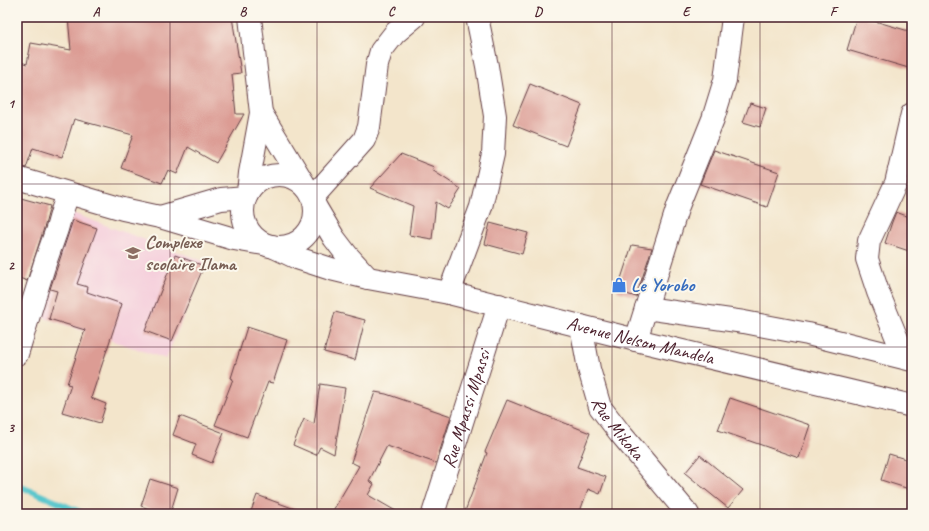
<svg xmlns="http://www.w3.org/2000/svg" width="929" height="531" viewBox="0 0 929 531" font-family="Caveat,sans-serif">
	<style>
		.built { fill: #f5cfdc }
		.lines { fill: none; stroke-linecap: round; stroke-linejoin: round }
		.stream { stroke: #58c6cc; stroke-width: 6 }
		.building { fill: #dc9c94 }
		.minor-casing { stroke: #633d43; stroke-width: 24 }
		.minor { stroke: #fff; stroke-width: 22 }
		.grid { fill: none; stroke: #4a1f2b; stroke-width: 1; stroke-opacity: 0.55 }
		.labels { text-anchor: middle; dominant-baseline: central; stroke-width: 4; stroke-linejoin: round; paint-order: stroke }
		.education-label { font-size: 19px; font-weight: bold; fill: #785e54; stroke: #fbf7ec; text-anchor: start }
		.shop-label { font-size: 19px; font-weight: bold; fill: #366cbe; stroke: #fbf7ec; text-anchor: start }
		.street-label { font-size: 19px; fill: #4a1f2b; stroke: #fbf7ec }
		.neatline { fill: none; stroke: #4a1f2b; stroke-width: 1.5 }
		.grid-label { font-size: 13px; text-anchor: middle; font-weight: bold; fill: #4a1f2b }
	</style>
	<rect width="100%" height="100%" fill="#fbf7ec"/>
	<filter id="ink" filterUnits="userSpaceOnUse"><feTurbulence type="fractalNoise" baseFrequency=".025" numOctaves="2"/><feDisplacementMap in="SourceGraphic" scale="8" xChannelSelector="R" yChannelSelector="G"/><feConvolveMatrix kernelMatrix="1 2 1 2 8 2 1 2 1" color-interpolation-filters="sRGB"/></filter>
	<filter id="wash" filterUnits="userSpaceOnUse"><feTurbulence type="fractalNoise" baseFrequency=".012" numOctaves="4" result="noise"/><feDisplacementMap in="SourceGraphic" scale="16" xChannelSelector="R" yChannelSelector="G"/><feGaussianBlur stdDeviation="0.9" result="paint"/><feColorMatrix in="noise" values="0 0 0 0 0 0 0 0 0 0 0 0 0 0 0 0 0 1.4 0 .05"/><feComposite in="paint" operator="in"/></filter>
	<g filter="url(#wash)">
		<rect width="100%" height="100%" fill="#f3e5cb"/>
		<polygon class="built" points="72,213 206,262 166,359 39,316"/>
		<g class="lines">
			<polyline class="stream" points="17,485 85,514"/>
		</g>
		<g id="blocks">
			<g class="building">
				<polygon points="68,17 232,17 241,73 232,74 236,114 244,114 216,163 188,147 177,174 168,170 162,183 121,168 133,135 74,119 62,157 33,148 26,168 17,166 17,61 27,64 31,43 71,50"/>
				<polygon points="857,17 861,17 912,32 912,69 847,50"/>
				<polygon points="530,84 582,105 566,146 513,125"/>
				<polygon points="750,103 766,108 760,127 743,122"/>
				<polygon points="714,150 779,172 767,207 700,184"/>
				<polygon points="401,154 434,167 432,170 461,189 448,209 436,202 432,239 409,235 413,206 370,188"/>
				<polygon points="17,197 50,206 45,225 27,281 17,277"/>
				<polygon points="896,212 912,218 912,252 885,243 892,222"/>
				<polygon points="73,220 97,228 77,284 88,287 87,292 122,304 91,398 106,404 100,423 62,412 71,385 67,384 85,330 49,319 57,291 50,289"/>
				<polygon points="490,223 528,233 522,254 485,244"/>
				<polygon points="632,245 652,248 636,297 617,291"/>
				<polygon points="175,255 204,266 172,341 145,331"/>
				<polygon points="335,312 365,320 355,360 324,352"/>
				<polygon points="247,327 287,340 273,383 268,382 247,437 215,425 233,379 231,378"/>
				<polygon points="320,384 345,388 334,454 320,447 316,455 293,445 304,419 314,424"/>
				<polygon points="375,392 386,394 451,416 436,463 387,446 369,481 374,484 368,495 401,514 331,514 359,466 351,462"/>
				<polygon points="730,398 810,425 799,458 718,430"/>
				<polygon points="507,400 590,433 577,467 606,477 600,494 588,489 579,514 464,514 487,453 485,452"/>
				<polygon points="180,416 224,433 212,463 192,455 196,444 173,435"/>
				<polygon points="889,454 912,461 912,490 881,480"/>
				<polygon points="700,455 743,490 728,508 685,473"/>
				<polygon points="150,479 178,488 170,514 163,514 141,506"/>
				<polygon points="257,495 303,512 302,514 250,514"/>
			</g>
		</g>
	</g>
	<g filter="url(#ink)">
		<use href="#blocks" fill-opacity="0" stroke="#633d43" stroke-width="1"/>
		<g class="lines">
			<g class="minor-casing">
				<g id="minor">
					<polyline points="261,113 304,184"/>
					<circle cx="279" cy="211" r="36"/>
					<polyline points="17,178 123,209 160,217 234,239 264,244"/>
					<polyline points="248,193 250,173 261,113 250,17"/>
					<polyline points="313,197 364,140 369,127 377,65 381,51 395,33 414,17"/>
					<polyline points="315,206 334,238 347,255 368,278"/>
					<polyline points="160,217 221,199 246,197"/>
					<path id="s1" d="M272 246 297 258 331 269 368 278 449 293 636 340 912 406"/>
					<polyline points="449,293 481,207 493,154 495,116 487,66 477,17"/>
					<polyline points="646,308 744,322 808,334 912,360"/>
					<path id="s2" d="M581 326 589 369 600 407 620 433 688 514"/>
					<polyline points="636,340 678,206 713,119 725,80 733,17"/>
					<polyline points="17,354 45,263 57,229 62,211 68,194"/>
					<polyline points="905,358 878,292 867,259 869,241 896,183 912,114"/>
					<path id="s3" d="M433 514 499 305"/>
				</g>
			</g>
			<use href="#minor" class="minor"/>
		</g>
	</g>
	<path class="grid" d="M170 17V514M317 17V514M464 17V514M612 17V514M760 17V514M17 184H912M17 347H912"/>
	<defs>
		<g id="school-bare" transform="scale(1.2)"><path d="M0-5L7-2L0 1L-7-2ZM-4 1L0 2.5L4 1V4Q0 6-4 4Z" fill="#8d6e63" stroke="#fbf7ec" stroke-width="2.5" paint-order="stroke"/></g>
		<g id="shop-bare" transform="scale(1.2)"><path d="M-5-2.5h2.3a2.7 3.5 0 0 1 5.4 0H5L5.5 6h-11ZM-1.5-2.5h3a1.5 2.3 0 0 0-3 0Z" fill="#3f7fe0" stroke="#fbf7ec" stroke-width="2.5" paint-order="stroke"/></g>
	</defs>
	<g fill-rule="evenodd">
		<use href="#school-bare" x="133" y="253"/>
		<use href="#shop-bare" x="619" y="285"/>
	</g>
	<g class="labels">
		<g class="education-label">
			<text x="145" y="242">Complexe<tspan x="145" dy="22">scolaire Ilama</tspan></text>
		</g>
		<g class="shop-label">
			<text x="631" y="285">Le Yorobo</text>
		</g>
		<g class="street-label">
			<text stroke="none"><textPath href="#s1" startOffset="381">Avenue Nelson Mandela</textPath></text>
			<text stroke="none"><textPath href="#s3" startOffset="110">Rue Mpassi Mpassi</textPath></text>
			<text stroke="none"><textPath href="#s2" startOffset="111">Rue Mikoka</textPath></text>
		</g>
	</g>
	<rect width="929" height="531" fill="none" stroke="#fbf7ec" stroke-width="44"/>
	<rect x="22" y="22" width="885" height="487" class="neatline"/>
	<g class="grid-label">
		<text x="96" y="16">A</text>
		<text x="243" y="16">B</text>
		<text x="391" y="16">C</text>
		<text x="538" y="16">D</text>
		<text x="686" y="16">E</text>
		<text x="833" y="16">F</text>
		<text x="11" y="108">1</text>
		<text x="11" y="270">2</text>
		<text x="11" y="432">3</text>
	</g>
</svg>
